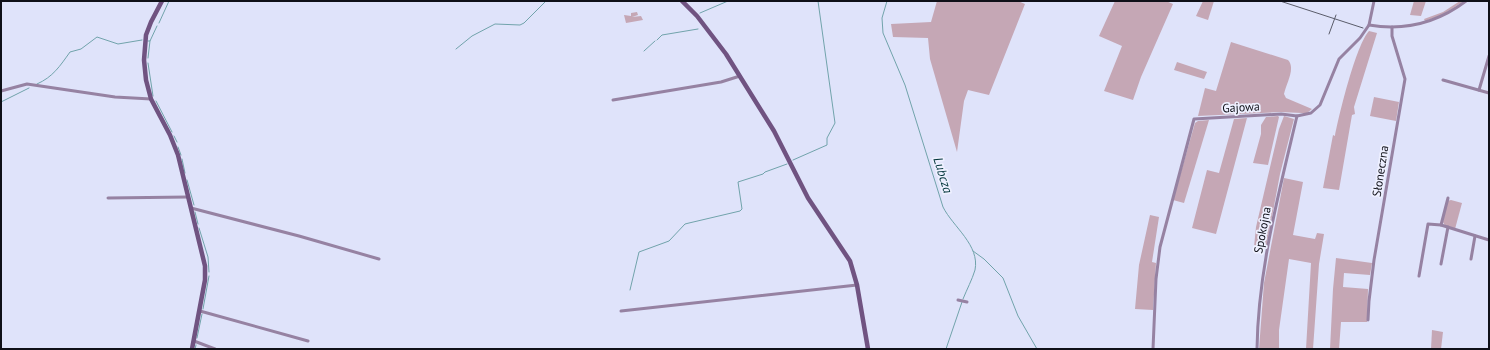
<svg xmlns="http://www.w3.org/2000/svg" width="1490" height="350" viewBox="0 0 1490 350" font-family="'PT Sans',sans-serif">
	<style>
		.green { fill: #c5a7b5 }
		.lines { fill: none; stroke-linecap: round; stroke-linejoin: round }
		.stream { stroke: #71a3ab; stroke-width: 1 }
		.street { stroke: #9682a2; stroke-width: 3 }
		.secondary { stroke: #705381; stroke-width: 4.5 }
		.rail { stroke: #5a5c6a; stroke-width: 1 }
		.labels { text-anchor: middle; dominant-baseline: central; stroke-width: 3.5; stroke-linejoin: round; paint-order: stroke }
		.street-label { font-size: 12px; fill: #0f1018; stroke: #eef0ff }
		.water-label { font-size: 13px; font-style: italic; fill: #03363c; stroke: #eef0ff }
	</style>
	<rect width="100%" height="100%" fill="#dfe3fa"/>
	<g class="green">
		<polygon points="937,1 1018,1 1025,4 989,95 968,90 964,101 957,152 930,59 928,38 893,37 891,24 931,22"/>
		<polygon points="1115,1 1166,1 1173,4 1141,77 1133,100 1104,91 1122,46 1099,36"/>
		<polygon points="1203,1 1214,1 1208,20 1196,16"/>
		<polygon points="1414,1 1426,1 1421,16 1410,15"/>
		<polygon points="1460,1 1464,1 1442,15 1425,21 1424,19 1443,12"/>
		<polygon points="637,12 638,15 632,17 641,16 643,20 626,23 624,15 631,16 631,13"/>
		<path d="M1369 31 1377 33 1354 107 1355 114 1352 115 1339 190 1323 188 1333 135 1335 136C1339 115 1356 45 1369 31Z"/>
		<path d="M1231 42 1288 60C1296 68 1286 84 1284 94L1286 98 1312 109 1307 113H1302L1280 112 1198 116 1205 88 1216 91Z"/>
		<polygon points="1177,62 1207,72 1204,79 1174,70"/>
		<polygon points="1374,97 1399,102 1396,121 1370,116"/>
		<polygon points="1278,116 1279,117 1268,165 1253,163 1261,134 1261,125 1266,117"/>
		<polygon points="1284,116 1294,119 1280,174 1266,249 1254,247 1256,227 1279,129"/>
		<polygon points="1247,118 1216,234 1192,228 1207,170 1219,173 1234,119"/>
		<polygon points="1209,120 1184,203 1173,200 1195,123 1198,121"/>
		<polygon points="1284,178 1303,182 1293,235 1315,239 1317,233 1324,234 1319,264 1313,349 1306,349 1311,263 1289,259 1279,330 1279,349 1259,349 1264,283"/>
		<polygon points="1451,200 1462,203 1455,229 1445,226 1443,222 1447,201"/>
		<polygon points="1150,215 1159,217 1152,262 1156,263 1153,310 1135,309 1139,265"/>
		<polygon points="1336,258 1372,263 1370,275 1344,273 1343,287 1368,289 1367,322 1341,322 1339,349 1330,349 1333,289"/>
		<polygon points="1432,330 1443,332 1441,349 1431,349"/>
	</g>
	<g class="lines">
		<g class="stream">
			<path d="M887 1 882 18 883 33 905 85 943 207C953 227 980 245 975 270 972 280 967 289 963 299"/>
			<polyline points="700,13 728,1"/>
			<polyline points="159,23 169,1"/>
			<polyline points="657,40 662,35 698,29"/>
			<polyline points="148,41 150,41 157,26"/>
			<polyline points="456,49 472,36 495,24 520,25 524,23 546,1"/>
			<polyline points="644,51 655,41"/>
			<polyline points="148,58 150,41"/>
			<polyline points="148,63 153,96"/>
			<path d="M37 84C53 77 60 66 70 52L81 49 97 37 118 44 142 40"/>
			<polyline points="156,101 172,132"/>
			<polyline points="1,102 29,88"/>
			<polyline points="174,136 177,142"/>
			<polyline points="178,147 181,155"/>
			<polyline points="182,159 185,173"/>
			<polyline points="793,160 827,145 827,138 835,123 818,1"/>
			<polyline points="187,180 194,205"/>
			<polyline points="195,212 198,224"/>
			<polyline points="199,228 208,257 209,272"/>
			<polyline points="973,251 984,259 1003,278 1018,316 1037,349"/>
			<polyline points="630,290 639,252 669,241 685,224 689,223 740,211 742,209 738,182 763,174 765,172 787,164"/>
			<polyline points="203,309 209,276"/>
			<polyline points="197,338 202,314"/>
			<polyline points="195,349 196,345"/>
			<polyline points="946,349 962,302"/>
		</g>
		<g class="street">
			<path d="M1369 25C1405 31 1437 23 1466 1"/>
			<polyline points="1443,80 1489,93"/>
			<polyline points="1479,90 1489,56"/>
			<polyline points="1,91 27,84 115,97 151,99"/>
			<polyline points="613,100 721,82 740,76"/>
			<polyline points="108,198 188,197"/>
			<polyline points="191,208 299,236 379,259"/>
			<polyline points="1441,225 1448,198"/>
			<polyline points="1471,259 1475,236"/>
			<polyline points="1441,264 1448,227"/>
			<polyline points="1419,276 1428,224 1441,225 1489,240"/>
			<polyline points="958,300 967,302"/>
			<polyline points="200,311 308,341"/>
			<polyline points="621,311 857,285"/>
			<polyline points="1368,320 1369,301 1374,260 1405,79 1392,36 1392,27"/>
			<polyline points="194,341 215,349"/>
			<polyline points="1153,349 1156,279 1160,247 1194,119 1281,114 1297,116 1311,113 1320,105 1339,59 1360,38 1369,25 1374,1"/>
			<path d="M1257 349C1258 270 1279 192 1297 116"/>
		</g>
		<g class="secondary">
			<polyline points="162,1 151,22 146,35 144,60 146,80 151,99 170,135 178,155 205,266 205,280 192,349"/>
			<polyline points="682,1 697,16 726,54 774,131 808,198 850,261 857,285 868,349"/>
		</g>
		<g class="rail">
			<polyline points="1280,1 1363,28"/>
			<polyline points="1329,34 1336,15"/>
		</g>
	</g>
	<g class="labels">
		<g class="street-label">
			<text transform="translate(1241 107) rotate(-3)">Gajowa</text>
			<text transform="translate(1380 171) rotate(-81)">Słoneczna</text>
			<text transform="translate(1262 230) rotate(-79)">Spokojna</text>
		</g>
		<g class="water-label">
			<text transform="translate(943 175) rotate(73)">Lubcza</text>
		</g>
	</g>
	<rect width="1490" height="350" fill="none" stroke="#0f1018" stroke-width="4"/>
</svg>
